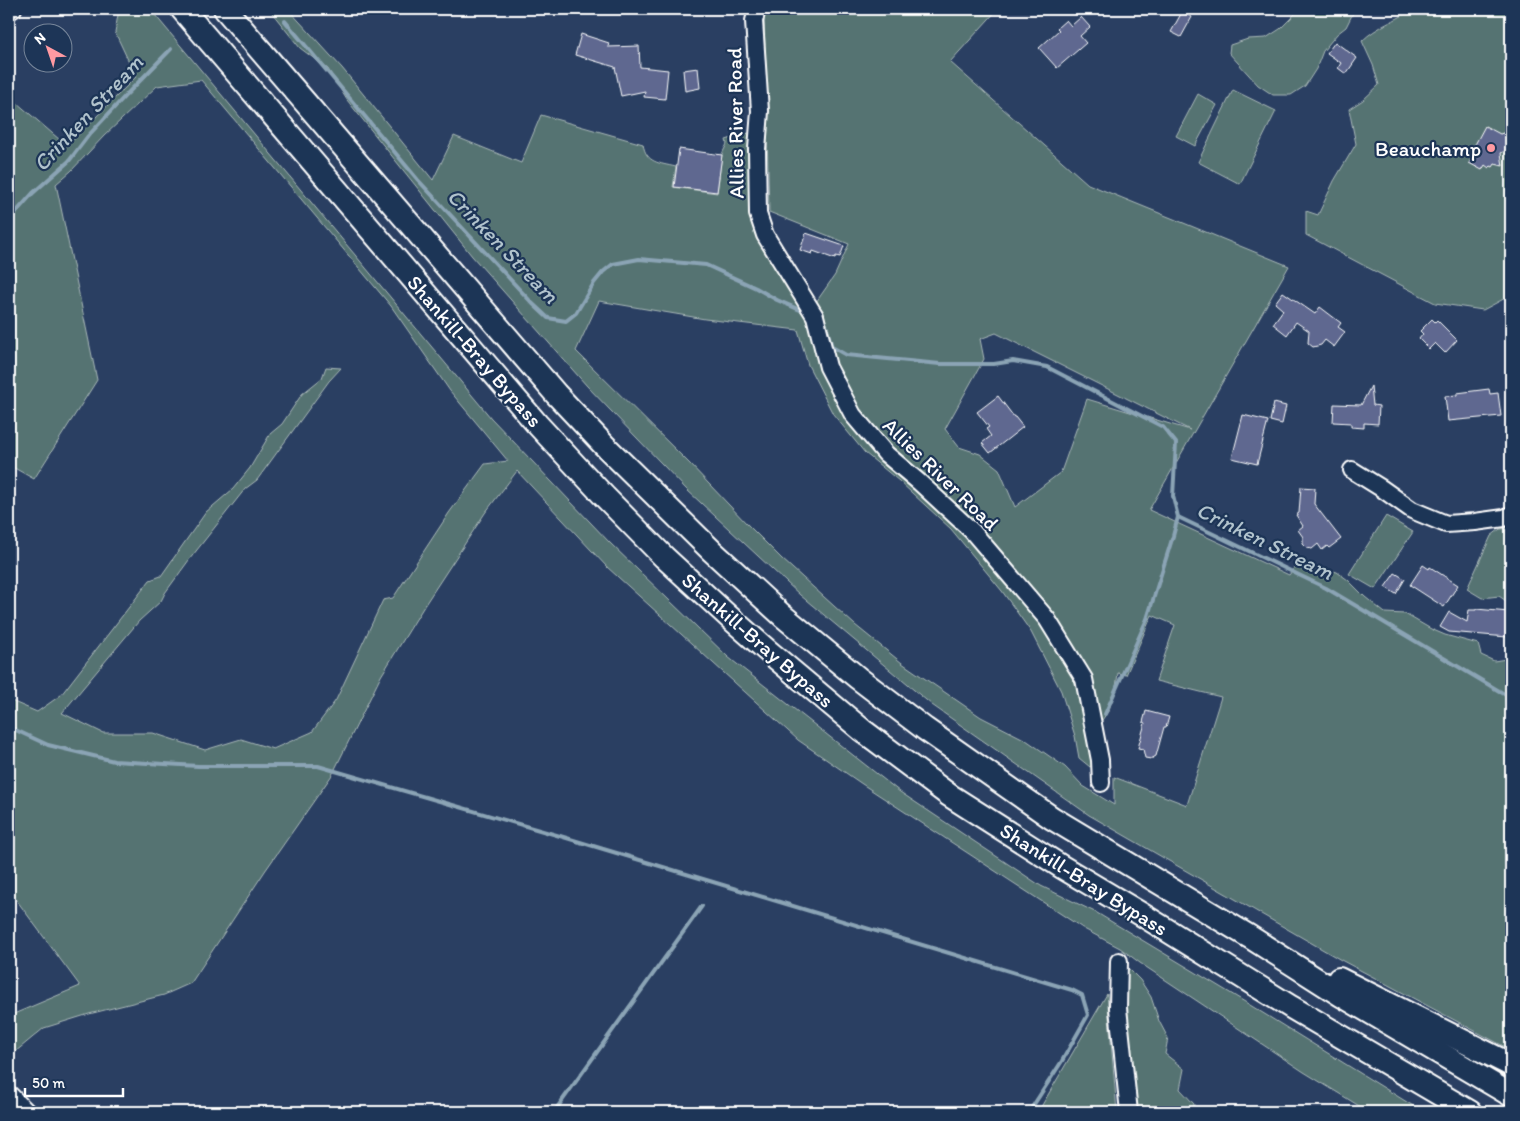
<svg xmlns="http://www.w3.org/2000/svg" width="1520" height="1121" viewBox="0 0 1520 1121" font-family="Itim,sans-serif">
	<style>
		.green { fill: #557372; stroke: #aab9b8; fill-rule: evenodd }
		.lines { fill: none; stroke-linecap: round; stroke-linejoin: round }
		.stream { stroke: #8ba4b5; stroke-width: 4 }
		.building { fill: #5f6890; stroke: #fff }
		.minor-casing { stroke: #fff; stroke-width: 20 }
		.highway-casing { stroke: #fff; stroke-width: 26 }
		.minor { stroke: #1d3557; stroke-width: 16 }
		.highway { stroke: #1d3557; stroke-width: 22 }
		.poi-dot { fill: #ff9aa2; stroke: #1d3557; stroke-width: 2 }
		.labels { text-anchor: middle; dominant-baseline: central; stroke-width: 4.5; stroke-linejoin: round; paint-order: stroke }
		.street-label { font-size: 21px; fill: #fff; stroke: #1d3557 }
		.poi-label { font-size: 21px; fill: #fff; stroke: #1d3557; text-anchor: end }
		.water-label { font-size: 22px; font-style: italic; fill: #b1c3cd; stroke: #1d3557 }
	</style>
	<rect width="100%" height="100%" fill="#2a3f62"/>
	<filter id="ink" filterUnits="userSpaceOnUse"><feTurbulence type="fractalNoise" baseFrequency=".02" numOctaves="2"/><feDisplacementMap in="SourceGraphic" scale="10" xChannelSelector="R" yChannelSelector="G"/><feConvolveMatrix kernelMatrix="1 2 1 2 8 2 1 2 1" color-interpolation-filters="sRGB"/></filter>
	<g filter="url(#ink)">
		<g class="green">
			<polygon points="119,9 150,9 491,418 610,543 728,657 900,792 1041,886 1097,913 1245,1002 1423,1112 1369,1112 1304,1072 1140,963 1120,948 1084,929 862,784 798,740 607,567 517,471 485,513 426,603 381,676 332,775 265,871 191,983 164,995 89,1014 44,1028 9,1057 9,1016 80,986 9,890 9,700 37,712 61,695 150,580 161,576 206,512 233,489 250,468 270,434 282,424 302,394 322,378 326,367 341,368 329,381 257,480 245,489 189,560 165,593 161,601 139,621 62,713 103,733 153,733 205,750 241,739 273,749 312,732 336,700 383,600 393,598 449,513 485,464 508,461 450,391 391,306 201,80 157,86 104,136 71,171 56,184 97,380 34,479 9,465 9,96 67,146 136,77 115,32"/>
			<path d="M269 9H288L342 68 433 180 454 136 521 163 541 115 643 144C646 163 659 163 676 167L673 187 717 193 722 154 727 144 726 140 752 132 750 186 804 310 809 325 814 305 835 275 849 244 769 212 764 9H998L950 62 1088 184 1289 266 1149 510 1289 575 1298 563 1306 562 1320 568 1337 572 1348 580 1365 597 1385 613 1405 614 1431 629 1445 635 1478 644 1481 655 1494 661 1506 659 1511 650V1050L1341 960 1089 815 932 705 800 595 687 490 587 386 472 256 347 100 328 69 300 48ZM599 301 705 319 798 330 808 365 833 414 865 453 899 481 951 529 1002 591 1031 632 1061 691 1075 736 1079 758 1090 767 1097 763 1100 723 1109 710 1116 687 1118 673 1126 675 1152 615 1175 625 1156 681 1221 697 1187 805 1114 777V805L1083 786 1065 767 1026 740 981 717 902 663 855 625 782 559 748 525 690 464 576 351ZM996 333 1190 430 1087 399 1061 472 1015 507 999 469 980 454 959 447 945 429 984 359 980 339Z"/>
			<polygon points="1300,9 1355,9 1346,27 1337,34 1323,51 1316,69 1305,86 1291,95 1273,95 1258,85 1229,53 1230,45 1248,39 1266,38 1280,29"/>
			<path d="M1413 9H1511V295L1483 310 1435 303 1306 235V211L1318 215 1334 181 1356 144 1349 109 1363 100 1379 85 1373 65 1362 41C1377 26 1396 21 1413 9Z"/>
			<polygon points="1233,90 1276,111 1240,184 1198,162"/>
			<polygon points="1198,94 1217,105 1195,146 1176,136"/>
			<polygon points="1386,516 1413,532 1375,589 1349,574"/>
			<polygon points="1511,528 1511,608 1509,603 1499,596 1482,598 1467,589 1491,536 1500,529"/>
			<polygon points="1124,964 1140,980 1151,997 1159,1021 1168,1038 1165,1054 1184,1069 1180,1089 1194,1104 1193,1112 1138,1112 1132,1070"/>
			<polygon points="1107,994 1117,1112 1038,1112"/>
		</g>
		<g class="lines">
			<g class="stream">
				<polyline points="285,21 418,180 533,304 548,318 566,321 576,313 594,283 603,272 613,264 639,259 706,265 756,288 777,300 800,310"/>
				<polyline points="9,220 33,193 69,161 88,136 126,95 171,49"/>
				<polyline points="825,322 832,347 846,355 940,364 994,364 1013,361 1047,367 1163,427 1176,443 1173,496 1178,517 1326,588 1511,698"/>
				<polyline points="1105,714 1147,619 1173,536 1178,517"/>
				<polyline points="9,727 48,745 114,761 198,766 318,766 560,836 1072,990 1082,995 1088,1015 1062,1061 1029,1112"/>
				<polyline points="554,1112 702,906"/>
			</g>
		</g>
		<g class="building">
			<polygon points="1182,12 1192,17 1181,37 1171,32"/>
			<polygon points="1081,17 1090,27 1080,36 1086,43 1057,68 1039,48 1059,30 1057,28 1066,20 1071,26"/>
			<polygon points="581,34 609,43 608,47 639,46 640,67 668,70 665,99 644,97 645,91 621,96 615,67 575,55"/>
			<polygon points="1335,42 1357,58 1346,74 1338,68 1341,63 1327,53"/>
			<polygon points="698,68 700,88 685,91 683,70"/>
			<polygon points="1485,126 1500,134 1506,132 1506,142 1511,148 1501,153 1503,166 1495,164 1493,167 1491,166 1489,168 1485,165 1482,170 1469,163 1473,155 1470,154"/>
			<polygon points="679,149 722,155 717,192 674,187"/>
			<polygon points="806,233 844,246 840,257 836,256 835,259 813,251 812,254 800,250"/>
			<polygon points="1283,292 1315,314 1320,307 1341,323 1338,327 1345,332 1334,347 1325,340 1321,345 1313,347 1308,343 1309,331 1296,322 1287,335 1273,324 1283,310 1275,303"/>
			<polygon points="1432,319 1435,322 1437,320 1457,340 1445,353 1435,343 1429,349 1419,339 1423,334 1420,331"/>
			<polygon points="1371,386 1373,405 1379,406 1378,424 1364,423 1364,428 1351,427 1351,423 1333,422 1334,404 1361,405"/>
			<polygon points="1489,389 1490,394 1498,393 1501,416 1448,421 1445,396 1457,395 1457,393"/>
			<polygon points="998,396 1014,417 1015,417 1023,427 990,453 982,443 991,436 986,429 989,427 977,412"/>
			<polygon points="1274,403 1286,406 1282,424 1270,421"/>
			<polygon points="1243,415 1268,421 1257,464 1232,458"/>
			<polygon points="1301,487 1315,488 1314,504 1341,539 1329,548 1327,546 1322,550 1318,544 1312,549 1307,548 1303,544 1303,537 1298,530 1303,526 1296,515 1299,513"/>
			<polygon points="1423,565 1429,569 1430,567 1458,585 1444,607 1410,585"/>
			<polygon points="1395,573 1405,579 1396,594 1385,587"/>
			<polygon points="1476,609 1509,612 1507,637 1449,632 1440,627 1449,612 1467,622 1469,610 1476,610"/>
			<polygon points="1146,711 1169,717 1166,727 1164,727 1156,756 1151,759 1145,758 1143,749 1138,748 1145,723 1143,722"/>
		</g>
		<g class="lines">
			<g class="minor-casing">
				<g id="minor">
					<polyline points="757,9 754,21 760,111 757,149 758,214 765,235 815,316 828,367 853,415 886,454 919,482 972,531 1047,619 1084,679 1100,760 1101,783"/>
					<polyline points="9,11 13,9"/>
					<polyline points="1352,470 1381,488 1412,510 1446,524 1475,522 1504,518 1511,515"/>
					<polyline points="1119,961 1118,1008 1129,1112"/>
					<polyline points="9,1094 27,1112"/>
				</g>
			</g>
			<g class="highway-casing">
				<g id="highway">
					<polyline points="182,9 537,424 604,496 664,557 728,616 769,652 862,730 949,795 1062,867 1141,914 1291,1007 1470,1112"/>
					<polyline points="225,9 556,394 604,445 712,551 783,616 858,678 925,729 1052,818 1250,937 1341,995 1511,1095"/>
					<polyline points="1339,979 1511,1065"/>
				</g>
			</g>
			<use href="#minor" class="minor"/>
			<use href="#highway" class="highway"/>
		</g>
	</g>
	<circle class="poi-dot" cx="1491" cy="148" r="5"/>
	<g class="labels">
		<g class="street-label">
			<text transform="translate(735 123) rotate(-91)">Allies River Road</text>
			<text transform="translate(475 351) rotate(49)">Shankill-Bray Bypass</text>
			<text transform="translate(941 474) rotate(44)">Allies River Road</text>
			<text transform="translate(758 640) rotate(41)">Shankill-Bray Bypass</text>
			<text transform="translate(1084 879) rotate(32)">Shankill-Bray Bypass</text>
		</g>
		<g class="poi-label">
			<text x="1481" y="148">Beauchamp</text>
		</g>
		<g class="water-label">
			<text transform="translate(88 113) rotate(-47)">Crinken Stream</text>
			<text transform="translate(503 246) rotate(46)">Crinken Stream</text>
			<text transform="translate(1265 541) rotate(26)">Crinken Stream</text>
		</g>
	</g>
	<rect width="1520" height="1121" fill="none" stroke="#1d3557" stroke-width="30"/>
	<rect x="15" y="15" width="1490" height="1091" fill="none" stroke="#fff" stroke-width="2" filter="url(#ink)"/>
	<g transform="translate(48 48) rotate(320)"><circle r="24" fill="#1d3557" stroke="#77869a"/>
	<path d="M0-4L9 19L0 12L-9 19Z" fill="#ff9aa2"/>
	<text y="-8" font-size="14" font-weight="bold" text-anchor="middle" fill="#ffffff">N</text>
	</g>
	<path d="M25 1088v8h98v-8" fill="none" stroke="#ffffff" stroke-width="2.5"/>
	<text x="32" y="1088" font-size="15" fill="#ffffff" stroke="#1d3557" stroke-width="4" paint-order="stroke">50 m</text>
</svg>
